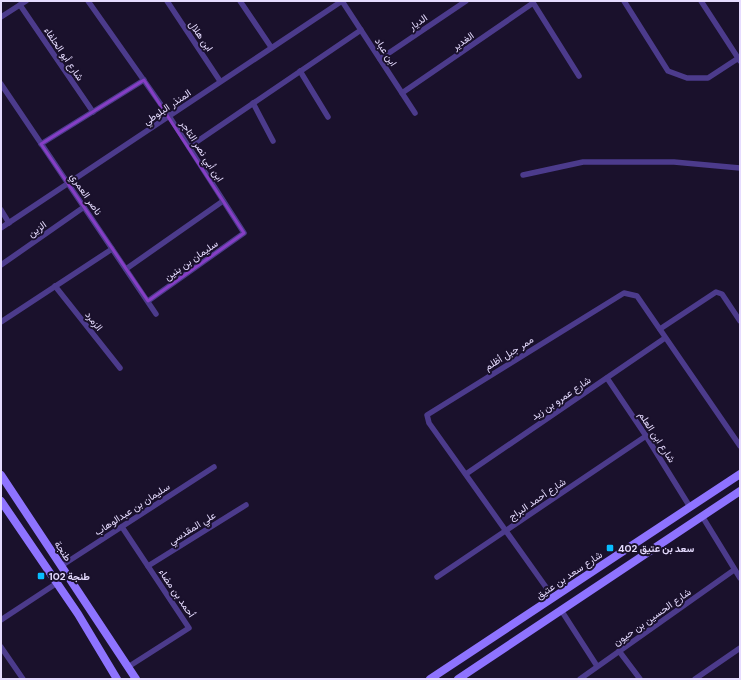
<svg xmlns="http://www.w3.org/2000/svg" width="741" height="680" viewBox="0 0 741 680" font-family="'DM Sans',Vazirmatn,sans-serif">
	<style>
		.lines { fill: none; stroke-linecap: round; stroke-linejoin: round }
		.street { stroke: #4c3b8c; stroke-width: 5.5 }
		.secondary { stroke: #8e73ff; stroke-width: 8 }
		.marked { fill: none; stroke: #863ec5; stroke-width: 3; stroke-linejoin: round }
		.poi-dot { fill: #08bdff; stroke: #1a112c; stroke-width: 1.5 }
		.labels { text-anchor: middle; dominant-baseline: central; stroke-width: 4; stroke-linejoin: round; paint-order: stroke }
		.street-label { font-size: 10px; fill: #e6dcff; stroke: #1a112c }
		.poi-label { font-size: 10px; font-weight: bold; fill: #e6dcff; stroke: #1a112c; text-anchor: start }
	</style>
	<rect width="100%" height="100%" fill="#1a112c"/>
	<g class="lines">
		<g class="street">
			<polyline points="88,1 169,116 244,233 148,301"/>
			<polyline points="167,1 220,81"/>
			<polyline points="240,1 271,47"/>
			<polyline points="342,1 415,113"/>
			<polyline points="532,1 579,76"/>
			<polyline points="624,1 668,71 687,78 708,78 740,57"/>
			<polyline points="701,1 740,61"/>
			<polyline points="20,5 93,112"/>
			<polyline points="1,17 26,1"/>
			<polyline points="380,59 466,1"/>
			<polyline points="300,71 328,117"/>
			<polyline points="1,84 156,314"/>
			<polyline points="402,93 533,3"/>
			<polyline points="253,103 273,141"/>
			<polyline points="41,144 144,80"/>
			<polyline points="189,147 361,30"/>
			<polyline points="523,175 583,162 674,162 740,168"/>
			<polyline points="1,210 9,223"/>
			<polyline points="1,228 342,1"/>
			<polyline points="1,265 84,207"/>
			<polyline points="126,269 223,201"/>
			<polyline points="55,286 120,368"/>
			<polyline points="1,322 112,249"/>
			<polyline points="660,329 716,292 722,294 740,321"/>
			<polyline points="607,378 646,436 690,507"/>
			<polyline points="466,474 665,338"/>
			<polyline points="702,516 740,578"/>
			<polyline points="122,527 189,628 128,667"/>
			<polyline points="61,566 214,467"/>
			<polyline points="148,566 246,505"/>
			<polyline points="437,577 646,436"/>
			<polyline points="553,597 429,423 427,415 624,293 637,296 740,446"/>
			<polyline points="561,610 597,666"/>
			<polyline points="1,620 57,583"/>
			<polyline points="1,647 23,679"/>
			<polyline points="619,651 640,679"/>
			<polyline points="580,679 734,570"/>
			<polyline points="695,679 740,648"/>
		</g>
		<g class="secondary">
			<polyline points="1,475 136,679"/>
			<polyline points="1,501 78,614 117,679"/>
			<polyline points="430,679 740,474"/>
			<polyline points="458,679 740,491"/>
		</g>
	</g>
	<path class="marked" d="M144 80 244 233 148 301 41 144Z"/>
	<g class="poi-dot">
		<rect x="606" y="544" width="8" height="8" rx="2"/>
		<rect x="37" y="572" width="8" height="8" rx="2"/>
	</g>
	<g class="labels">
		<g class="street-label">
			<text transform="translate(418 22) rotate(-34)">الديار</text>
			<text transform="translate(201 36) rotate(56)">ابن هلال</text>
			<text transform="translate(463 41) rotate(-35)">الغدير</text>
			<text transform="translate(386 52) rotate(57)">ابن عباد</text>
			<text transform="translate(64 54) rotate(56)">شارع أبو الحلفاء</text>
			<text transform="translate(167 107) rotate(-34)">المنذر البلوطي</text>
			<text transform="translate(202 151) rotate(57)">ابن أبي نصر التاجر</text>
			<text transform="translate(86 194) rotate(56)">ناصر العمري</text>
			<text transform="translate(37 229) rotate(-35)">الزين</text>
			<text transform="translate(191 260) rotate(-35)">سليمان بن بنين</text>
			<text transform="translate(94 321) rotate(52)">الزمرد</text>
			<text transform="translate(509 353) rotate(-32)">ممر جبل أظلم</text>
			<text transform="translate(561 398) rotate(-34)">شارع عمرو بن زيد</text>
			<text transform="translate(657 437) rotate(57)">شارع ابن العلم</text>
			<text transform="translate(537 499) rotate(-34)">شارع أحمد البراج</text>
			<text transform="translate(132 509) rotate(-33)">سليمان بن عبدالوهاب</text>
			<text transform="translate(192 528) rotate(-32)">علي المقدسي</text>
			<text transform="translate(63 551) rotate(57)">طنجة</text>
			<text transform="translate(569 575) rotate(-34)">شارع سعد بن عتيق</text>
			<text transform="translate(177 593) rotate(56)">أحمد بن مضاء</text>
			<text transform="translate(652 617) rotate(-35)">شارع الحسين بن حيون</text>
		</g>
		<g class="poi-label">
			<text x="618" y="548">سعد بن عتيق 402</text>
			<text x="49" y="576">طنجة 102</text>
		</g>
	</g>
	<rect width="741" height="680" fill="none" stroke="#e6dcff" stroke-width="4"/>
</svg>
